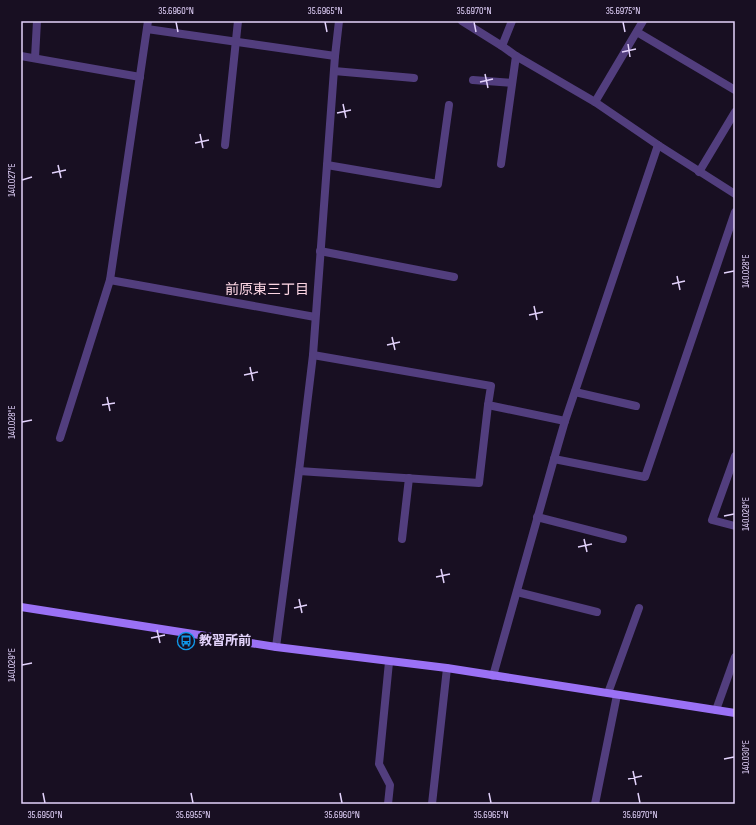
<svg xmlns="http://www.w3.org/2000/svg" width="756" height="825" viewBox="0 0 756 825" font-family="'Sofia Sans Condensed','Noto Sans JP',sans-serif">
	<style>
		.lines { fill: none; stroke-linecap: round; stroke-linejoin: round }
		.lane { stroke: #523e7e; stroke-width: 8 }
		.street { stroke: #523e7e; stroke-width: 8 }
		.secondary { stroke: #9a71f5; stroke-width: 8 }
		.ticks { fill: none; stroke: #e3d3fc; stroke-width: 1.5 }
		.labels { text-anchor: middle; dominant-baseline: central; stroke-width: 4; stroke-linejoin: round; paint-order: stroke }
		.poi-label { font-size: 13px; font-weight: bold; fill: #e3d3fc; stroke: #180f22; text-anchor: start }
		.neighbourhood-label { font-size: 14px; fill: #fcd5e3; stroke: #180f22 }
		.neatline { fill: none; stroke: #e3d3fc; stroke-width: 1.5 }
		.ticks-label { font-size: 10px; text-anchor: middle; fill: #e3d3fc }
	</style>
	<rect width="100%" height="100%" fill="#180f22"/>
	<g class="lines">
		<g class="lane">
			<polyline points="637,32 735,90"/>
			<polyline points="502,46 512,21"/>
			<polyline points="21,56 140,77"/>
			<polyline points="35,58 37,21"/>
			<polyline points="334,71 414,78"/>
			<polyline points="473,80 512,83"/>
			<polyline points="225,145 238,21"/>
			<polyline points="501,164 516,56"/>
			<polyline points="327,165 438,184 449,105"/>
			<polyline points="699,172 735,112"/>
			<polyline points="320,251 454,277"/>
			<polyline points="313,355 491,386 488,405 565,421"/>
			<polyline points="575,392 636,406"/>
			<polyline points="735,456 712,520 735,526"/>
			<polyline points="554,459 645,477 735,212"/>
			<polyline points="299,471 479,483 488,405"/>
			<polyline points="537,517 623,539"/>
			<polyline points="402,539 409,478"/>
			<polyline points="517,592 597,612"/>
			<polyline points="608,693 639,608"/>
			<polyline points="432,804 447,668"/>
			<polyline points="595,804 617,695"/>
		</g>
		<g class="street">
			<polyline points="462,21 502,46 516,56 595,102 658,145 735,194"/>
			<polyline points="147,29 335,56"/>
			<polyline points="595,102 643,21"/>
			<polyline points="110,280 315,317"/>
			<polyline points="60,438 110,280 148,21"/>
			<polyline points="276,647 299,471 313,355 335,56 339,21"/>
			<polyline points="493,676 554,459 565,421 658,145"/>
			<polyline points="716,710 735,657"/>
			<polyline points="388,804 390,785 379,764 389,662"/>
		</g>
		<polyline class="secondary" points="21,607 276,647 447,668 735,713"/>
	</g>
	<path class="ticks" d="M176 22 178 32M325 22 327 32M474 22 476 32M623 22 625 32M628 44 630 57M622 52 636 49M485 74 488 88M480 82 493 79M343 104 346 118M337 113 351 110M200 134 203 148M195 143 209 140M58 165 61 178M52 173 66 170M22 180 32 177M724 273 734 271M677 276 680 290M672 284 685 281M534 306 537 320M529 315 543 312M392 337 395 350M387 345 400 342M250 367 253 381M244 375 258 372M107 397 110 411M102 405 115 403M22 422 32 420M724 516 734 514M584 539 587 552M578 547 592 544M441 569 444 583M436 577 450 574M299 599 302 613M294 608 307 605M157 630 160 643M151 638 165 635M22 665 32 663M724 759 734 757M633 771 636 785M628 779 642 776M43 793 45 803M191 793 193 803M340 793 342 803M489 793 491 803M638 793 640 803"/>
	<defs>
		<g id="bus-ring" transform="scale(0.9)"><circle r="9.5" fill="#180f22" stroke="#1098eb" stroke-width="1.5"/><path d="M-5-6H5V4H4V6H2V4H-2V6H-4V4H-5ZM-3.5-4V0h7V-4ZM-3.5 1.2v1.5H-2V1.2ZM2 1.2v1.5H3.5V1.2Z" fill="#1098eb"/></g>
	</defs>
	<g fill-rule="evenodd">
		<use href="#bus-ring" x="186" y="641"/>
	</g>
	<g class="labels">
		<g class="poi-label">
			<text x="199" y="641">教習所前</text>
		</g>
		<g class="neighbourhood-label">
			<text x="267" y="289">前原東三丁目</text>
		</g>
	</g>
	<rect width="756" height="825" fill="none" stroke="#180f22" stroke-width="44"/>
	<rect x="22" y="22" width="712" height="781" class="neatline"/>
	<g class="ticks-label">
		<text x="176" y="14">35.6960°N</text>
		<text x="325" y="14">35.6965°N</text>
		<text x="474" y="14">35.6970°N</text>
		<text x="623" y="14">35.6975°N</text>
		<text transform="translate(11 180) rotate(-90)" y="4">140.027°E</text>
		<text transform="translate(745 271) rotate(-90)" y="4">140.028°E</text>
		<text transform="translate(11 422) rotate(-90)" y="4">140.028°E</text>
		<text transform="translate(745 514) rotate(-90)" y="4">140.029°E</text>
		<text transform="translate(11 665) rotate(-90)" y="4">140.029°E</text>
		<text transform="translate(745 757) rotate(-90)" y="4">140.030°E</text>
		<text x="45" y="818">35.6950°N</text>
		<text x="193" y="818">35.6955°N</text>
		<text x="342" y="818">35.6960°N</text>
		<text x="491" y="818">35.6965°N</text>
		<text x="640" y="818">35.6970°N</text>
	</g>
</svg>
